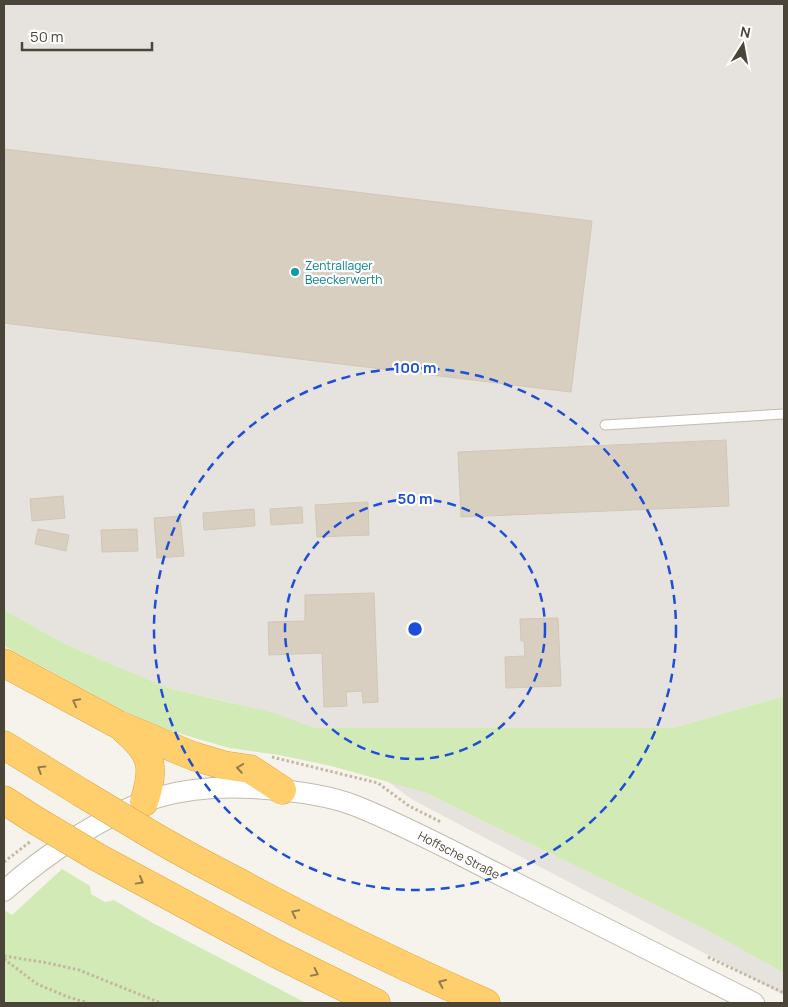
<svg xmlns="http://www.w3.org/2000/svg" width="788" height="1007" viewBox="0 0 788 1007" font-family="Manrope,sans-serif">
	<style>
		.industrial { fill: #e6e2dd }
		.green { fill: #d2eab5 }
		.building { fill: #d8cfc1; stroke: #d3c7b4 }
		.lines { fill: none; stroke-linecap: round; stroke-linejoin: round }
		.service-casing { stroke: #c2bbae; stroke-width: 11 }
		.tertiary-casing { stroke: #c2bbae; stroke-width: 22 }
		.motorway-casing { stroke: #e0a43c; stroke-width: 29 }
		.path { stroke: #c4b79f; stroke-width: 3; stroke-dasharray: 2.5 2.5; stroke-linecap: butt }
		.service { stroke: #fff; stroke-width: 9 }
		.tertiary { stroke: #fff; stroke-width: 20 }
		.motorway { stroke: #ffcf6e; stroke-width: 28 }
		.motorway-bridge-casing { stroke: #e0a43c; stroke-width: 29; stroke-linecap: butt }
		.motorway-bridge { stroke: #ffcf6e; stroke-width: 28 }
		.oneway { stroke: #937c4e }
		.ring { fill: none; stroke: #1d4ed8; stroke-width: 2.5; stroke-dasharray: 9 6 }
		.culture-dot { fill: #0f9aa8; stroke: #fff; stroke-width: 2 }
		.labels { text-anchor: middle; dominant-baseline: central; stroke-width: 4.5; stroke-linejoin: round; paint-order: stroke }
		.culture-label { font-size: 12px; fill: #0d838f; stroke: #fff; text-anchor: start }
		.street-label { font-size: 12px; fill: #4b4439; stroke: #fff }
		.centre { fill: #1d4ed8; stroke: #fff; stroke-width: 2.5 }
		.ring-label { font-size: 15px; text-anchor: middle; font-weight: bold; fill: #1d4ed8; stroke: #fff; stroke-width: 4.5; stroke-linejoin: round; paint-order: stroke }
	</style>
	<rect width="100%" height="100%" fill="#f6f3ec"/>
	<polygon class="industrial" points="4,4 784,4 784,696 673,728 315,728 424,792 703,928 784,973 784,995 413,800 314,728 233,703 168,688 67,645 4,610"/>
	<g class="green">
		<polygon points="4,610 67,645 168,688 274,713 314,728 673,728 784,696 784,973 703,928 424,792 331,766 279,755 229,748 148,724 4,646"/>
		<polygon points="62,869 90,886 91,894 105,902 114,900 151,922 306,1003 4,1003 4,910 12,915"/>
	</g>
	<g class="building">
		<polygon points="4,149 592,221 571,392 4,323"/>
		<polygon points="726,440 729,506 461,517 458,452"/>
		<polygon points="63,496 65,518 32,521 30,499"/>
		<polygon points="368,502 369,535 317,537 315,505"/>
		<polygon points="302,507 303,523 271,525 270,509"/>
		<polygon points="254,509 255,526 204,530 203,513"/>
		<polygon points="180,516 184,556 157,558 154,518"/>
		<polygon points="38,529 69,535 66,551 35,544"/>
		<polygon points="137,529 138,551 102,552 101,530"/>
		<polygon points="374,593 378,702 363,703 362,691 346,692 347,706 324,707 322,653 269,655 268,622 305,621 305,595"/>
		<polygon points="558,618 561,686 506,688 505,657 525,656 524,641 521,641 520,619"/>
	</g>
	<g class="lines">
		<g class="service-casing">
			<polyline id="service" points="605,425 784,414"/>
		</g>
		<g class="tertiary-casing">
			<path id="tertiary" d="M4 891C45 855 107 812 159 797 194 787 230 786 266 789 296 791 328 795 356 806 406 826 454 852 502 876 586 918 670 961 754 1003"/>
		</g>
		<g class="motorway-casing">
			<g id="motorway">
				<polyline points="4,663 119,725 193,756 223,765 250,769 282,790"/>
				<path d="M126 731C153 754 155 768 144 802"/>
				<polyline points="4,745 80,792"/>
				<polyline points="4,800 35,820"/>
				<path d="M145 831C175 849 207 866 238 882 319 926 402 966 486 1003"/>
				<polyline points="97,857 277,954 376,1003"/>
			</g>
		</g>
		<g class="path">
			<polyline points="272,757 378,783 409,806 441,822"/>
			<polyline points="4,862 31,841"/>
			<polyline points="4,956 48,963 79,970 161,1003"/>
			<polyline points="708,957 784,993"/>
			<polyline points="4,959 37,984 68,997 88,1003"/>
		</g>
		<use href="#service" class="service"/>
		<use href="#tertiary" class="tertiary"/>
		<use href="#motorway" class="motorway"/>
		<g class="motorway-bridge-casing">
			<g id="motorway-bridge">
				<polyline points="80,792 145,831"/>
				<polyline points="35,820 97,857"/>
			</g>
		</g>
		<use href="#motorway-bridge" class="motorway-bridge"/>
	</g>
	<defs><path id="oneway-chevron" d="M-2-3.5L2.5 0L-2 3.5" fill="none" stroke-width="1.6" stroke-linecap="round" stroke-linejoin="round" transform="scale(1.25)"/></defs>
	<g class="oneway">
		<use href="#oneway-chevron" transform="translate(76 702) rotate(-152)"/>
		<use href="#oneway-chevron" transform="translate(240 768) rotate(-171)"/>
		<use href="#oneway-chevron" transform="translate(41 769) rotate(-148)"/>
		<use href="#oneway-chevron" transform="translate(140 881) rotate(29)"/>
		<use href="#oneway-chevron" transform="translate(295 913) rotate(-154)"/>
		<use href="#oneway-chevron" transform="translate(315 973) rotate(26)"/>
		<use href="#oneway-chevron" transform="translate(442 983) rotate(-156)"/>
	</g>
	<g class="ring">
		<circle cx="415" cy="629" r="130"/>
		<circle cx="415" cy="629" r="261"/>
	</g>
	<circle class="culture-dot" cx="295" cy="272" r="5"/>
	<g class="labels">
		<g class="culture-label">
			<text x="305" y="265">Zentrallager<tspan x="305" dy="14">Beeckerwerth</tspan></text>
		</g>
		<g class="street-label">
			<text transform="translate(459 855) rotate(27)">Hoffsche Straße</text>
		</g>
	</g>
	<circle cx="415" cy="629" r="8" class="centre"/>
	<g class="ring-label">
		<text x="415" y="373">100 m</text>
		<text x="415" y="504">50 m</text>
	</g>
	<rect width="788" height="1007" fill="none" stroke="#4b4439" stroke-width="10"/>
	<g transform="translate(743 45) rotate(11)" stroke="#ffffff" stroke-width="4" paint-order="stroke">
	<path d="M0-4L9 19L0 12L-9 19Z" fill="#4b4439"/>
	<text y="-8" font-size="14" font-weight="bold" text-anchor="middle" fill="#4b4439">N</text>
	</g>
	<path d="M22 42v8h130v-8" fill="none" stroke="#4b4439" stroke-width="2.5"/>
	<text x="30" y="42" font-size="15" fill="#4b4439" stroke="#ffffff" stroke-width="4" paint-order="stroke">50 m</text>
</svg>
